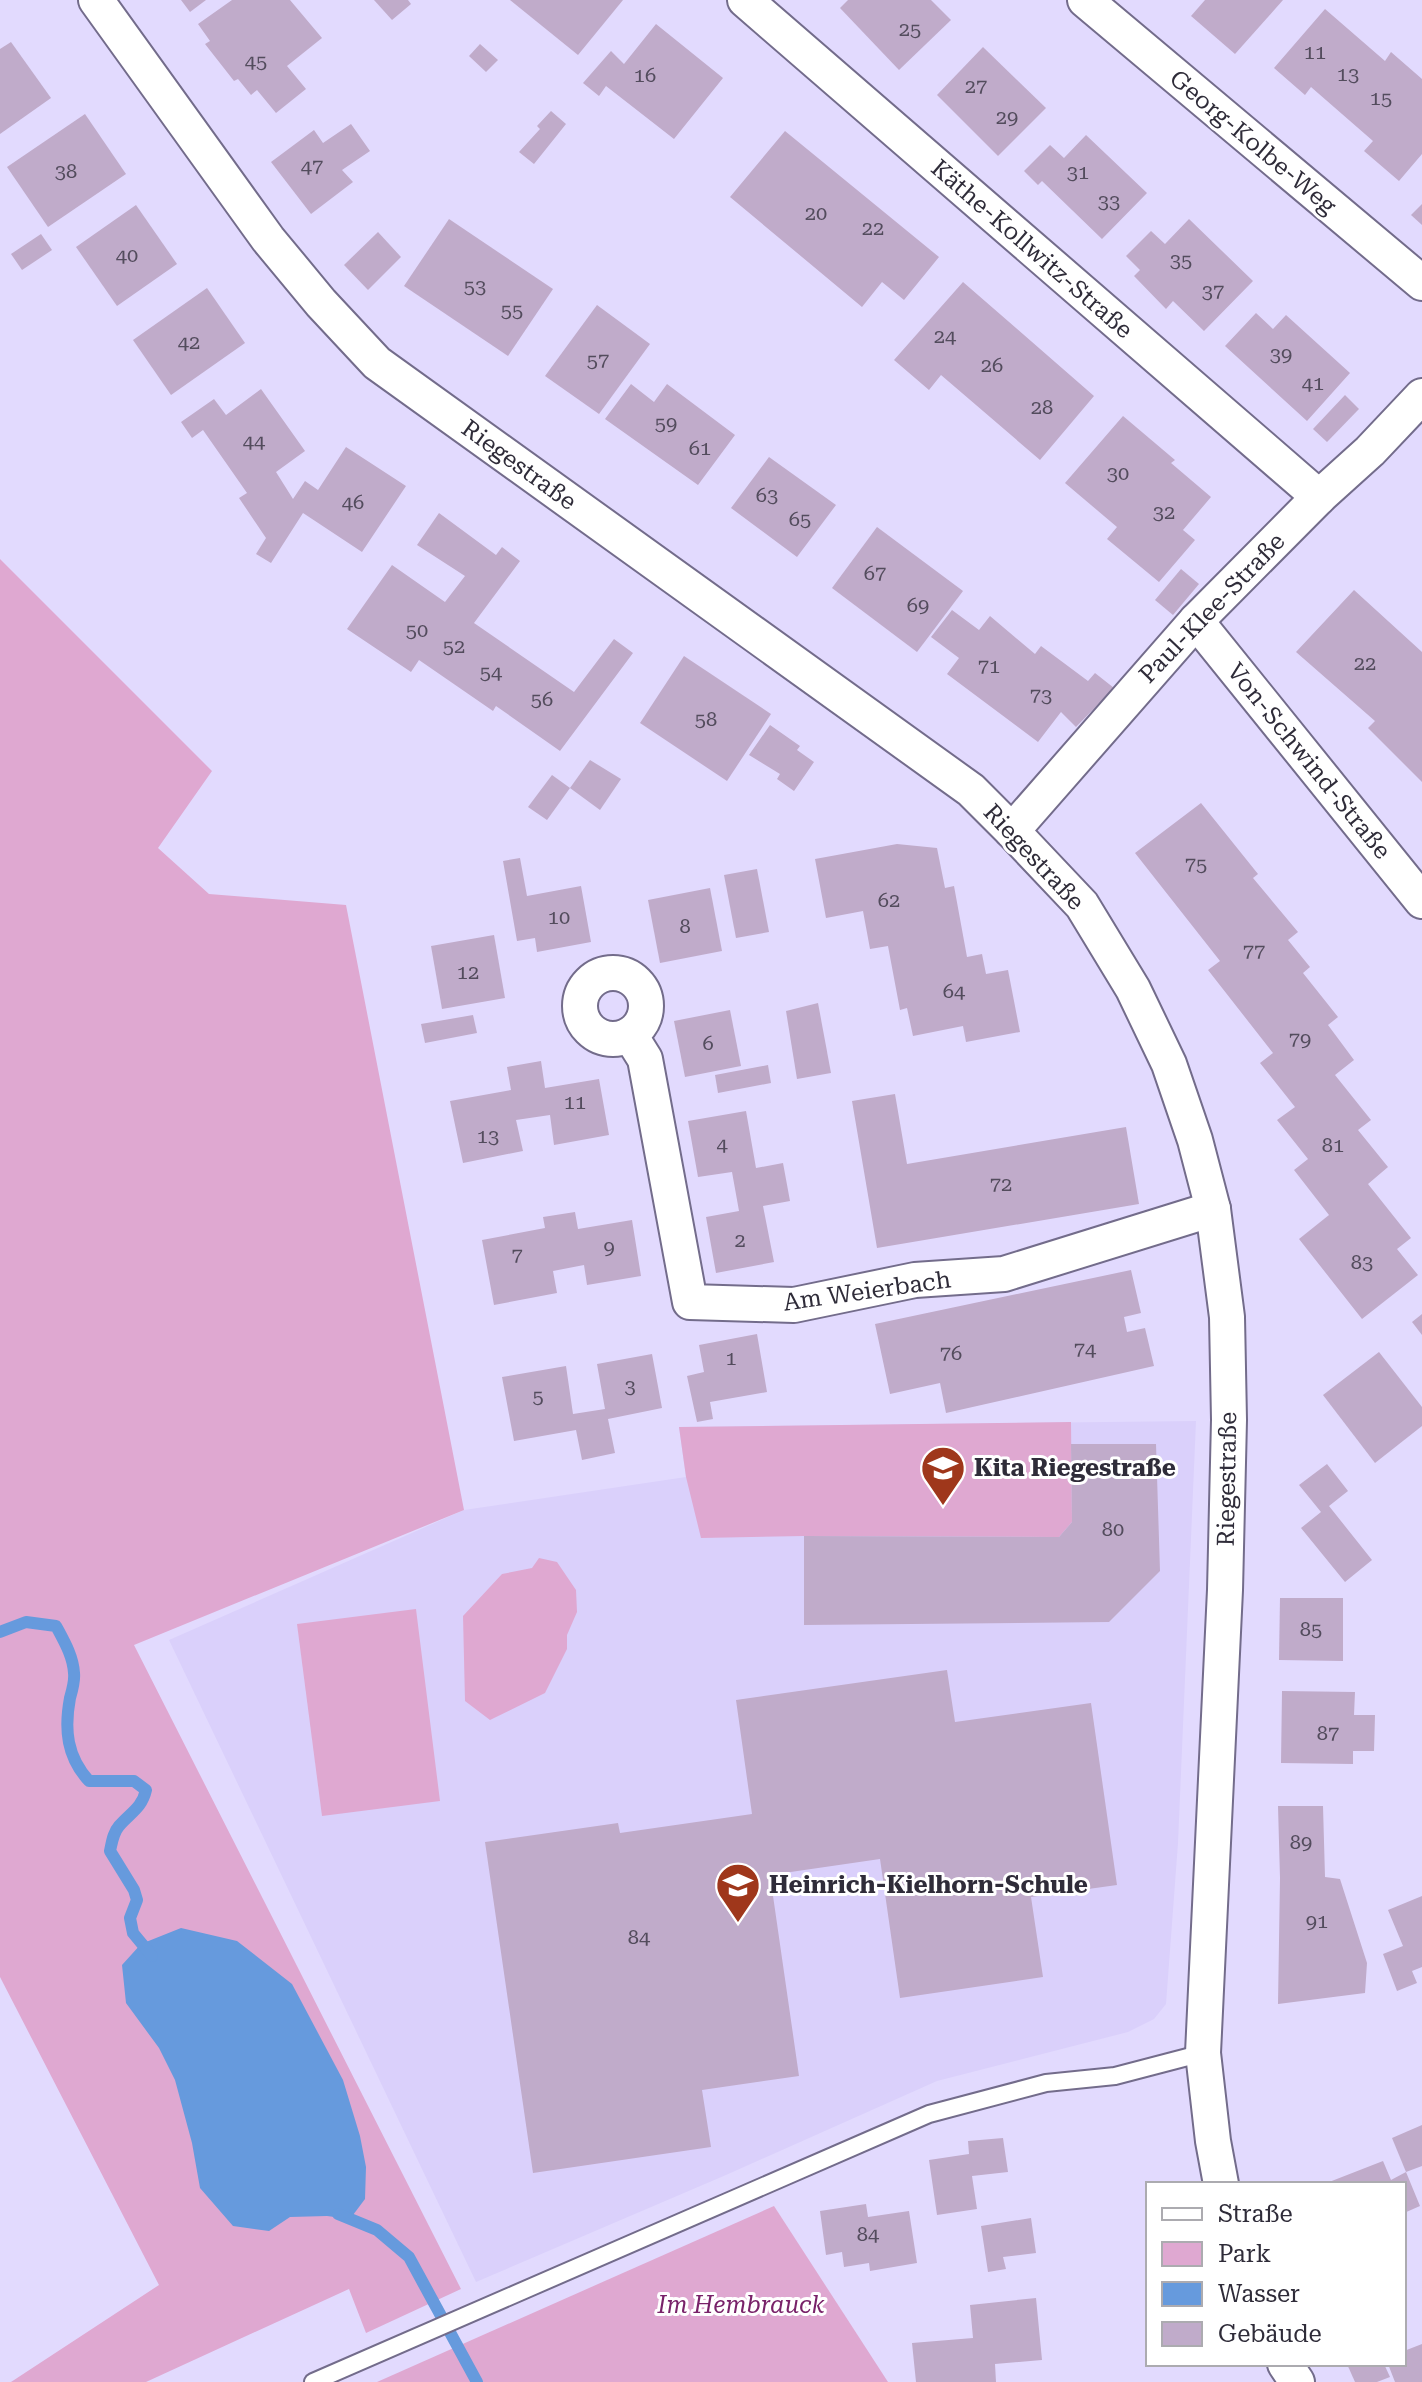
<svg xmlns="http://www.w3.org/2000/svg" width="1422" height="2382" viewBox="0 0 1422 2382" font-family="'Roboto Serif',serif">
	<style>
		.built { fill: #dad0fb }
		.green { fill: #dfa8d1 }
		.water { fill: #669add }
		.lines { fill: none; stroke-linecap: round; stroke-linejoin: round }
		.stream { stroke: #669add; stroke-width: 12 }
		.building { fill: #c0abca }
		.lane-casing { stroke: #736c8b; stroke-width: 20 }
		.street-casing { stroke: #736c8b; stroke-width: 38 }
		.lane { stroke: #fff; stroke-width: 16 }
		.street { stroke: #fff; stroke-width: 34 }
		.labels { text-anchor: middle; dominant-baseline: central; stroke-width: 6; stroke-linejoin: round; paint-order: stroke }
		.number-label { font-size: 20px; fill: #534c5d }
		.street-label { font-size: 24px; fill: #2f2c39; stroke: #fff }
		.poi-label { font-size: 24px; font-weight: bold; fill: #2f2c39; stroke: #fff; text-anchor: start }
		.park-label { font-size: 24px; font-style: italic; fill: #782269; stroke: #fff }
	</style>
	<rect width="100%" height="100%" fill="#e2dafe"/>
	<polygon class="built" points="1196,1421 1178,1843 1166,2004 1154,2019 1128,2032 937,2081 726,2175 476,2282 169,1640 464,1510 686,1477 679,1427"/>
	<g class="green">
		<polygon points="0,559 212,771 158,848 209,894 346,905 464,1510 134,1645 461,2289 366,2333 349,2289 146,2382 11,2382 159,2285 0,1977"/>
		<polygon points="1071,1422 1072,1522 1059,1537 804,1536 701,1538 686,1477 679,1427"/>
		<polygon points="539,1558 557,1562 576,1590 577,1612 567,1635 567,1649 545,1693 490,1720 465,1701 463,1616 502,1574 532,1568"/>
		<polygon points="416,1609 440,1801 322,1816 297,1624"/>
		<polygon points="774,2206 888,2382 377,2382"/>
	</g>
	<polygon class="water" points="181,1928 237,1941 292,1984 343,2080 360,2136 366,2167 365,2199 350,2219 327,2216 290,2217 269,2231 233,2226 200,2188 192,2143 175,2080 159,2048 126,2003 122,1965 141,1944"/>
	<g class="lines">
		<g class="stream">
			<path d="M0 1632 26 1622 56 1626C64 1641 73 1656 74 1673 75 1681 72 1691 70 1698 64 1730 67 1757 89 1781H134L146 1790C142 1808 130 1813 119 1826 113 1833 112 1842 110 1851L134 1890 137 1900 130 1918 133 1933 152 1956"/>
			<polyline points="338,2214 377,2230 409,2257 477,2382"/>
		</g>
	</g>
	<g class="building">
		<polygon points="181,0 206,0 190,12"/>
		<polygon points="232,0 290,0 322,38 287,66 306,89 276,113 257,90 251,95 238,79 234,81 205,44 210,41 198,24"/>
		<polygon points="374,0 408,0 411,4 392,20"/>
		<polygon points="510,0 623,0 578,55"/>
		<polygon points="848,0 931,0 951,20 899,70 840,8"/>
		<polygon points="1205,0 1283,0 1235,54 1191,16"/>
		<polygon points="1325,9 1385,61 1391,52 1422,79 1422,154 1399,181 1364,151 1373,141 1311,87 1305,95 1274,68"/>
		<polygon points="656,24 723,78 674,139 606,86 599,96 583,83 611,51 624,64"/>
		<polygon points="11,42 51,98 0,134 0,49"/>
		<polygon points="480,44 498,60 486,72 469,56"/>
		<polygon points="983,47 1046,108 998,156 937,95"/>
		<polygon points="551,111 566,124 534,164 519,152 540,129 537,126"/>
		<polygon points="85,114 126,174 48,227 7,167"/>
		<polygon points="351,124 370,151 342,170 353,182 311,214 271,162 314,130 323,143"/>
		<polygon points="785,131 939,257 904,300 882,282 862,307 730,197"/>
		<polygon points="1086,135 1147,193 1102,239 1042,181 1038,185 1024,171 1050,145 1064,158"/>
		<polygon points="1422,204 1422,225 1411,215"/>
		<polygon points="136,205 177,264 117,306 76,247"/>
		<polygon points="449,219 553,289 508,356 404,286"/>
		<polygon points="1189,219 1253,281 1204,331 1173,301 1166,309 1134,276 1140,270 1126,256 1151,231 1165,244"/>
		<polygon points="378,232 401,257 368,290 344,265"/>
		<polygon points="41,234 52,250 22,270 11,254"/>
		<polygon points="963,282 1094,396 1040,460 941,375 929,390 894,360"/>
		<polygon points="207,288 245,343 171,395 133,340"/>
		<polygon points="597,305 650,344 599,414 545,376"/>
		<polygon points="1256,313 1273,329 1286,315 1350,373 1307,421 1225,346"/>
		<polygon points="631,384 654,402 667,384 735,435 698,485 605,419"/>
		<polygon points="261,389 305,451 276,472 293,499 305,481 318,490 346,447 406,486 362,552 303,513 271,563 256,554 266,538 239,498 247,493 203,430 192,438 181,422 214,399 226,415"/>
		<polygon points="1345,395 1359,409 1327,442 1313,429"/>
		<polygon points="1123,416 1175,460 1171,463 1211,497 1183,530 1195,540 1159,582 1107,539 1117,527 1065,483"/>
		<polygon points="769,457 836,505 797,557 731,508"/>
		<polygon points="439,513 496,555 502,547 520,561 474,623 574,692 614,639 633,653 560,751 496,706 493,711 419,660 411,672 347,629 392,565 445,602 465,576 417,545"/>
		<polygon points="877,527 963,591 917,652 832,588"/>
		<polygon points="1181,569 1199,584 1173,615 1155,600"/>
		<polygon points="1354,590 1422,652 1422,782 1368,728 1375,721 1296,652"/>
		<polygon points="952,610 979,630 990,616 1035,654 1041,646 1088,681 1095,673 1114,688 1076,727 1061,712 1038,742 947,674 959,658 931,637"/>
		<polygon points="684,656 771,714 727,781 640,723"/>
		<polygon points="770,725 800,746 797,750 814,762 794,791 777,779 780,774 749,755"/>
		<polygon points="590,760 621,779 600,810 570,788"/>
		<polygon points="552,775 570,788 547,820 528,807"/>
		<polygon points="1201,803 1258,874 1253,878 1298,932 1288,940 1310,967 1303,973 1338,1017 1328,1025 1354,1060 1335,1075 1371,1120 1358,1130 1388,1167 1368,1184 1411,1238 1397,1249 1418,1275 1362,1319 1299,1239 1329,1215 1294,1170 1308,1159 1277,1120 1295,1107 1260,1063 1273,1053 1208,970 1220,961 1135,853"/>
		<polygon points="897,844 937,848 945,888 954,886 967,957 982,954 986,974 1008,970 1020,1032 966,1042 963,1026 913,1036 907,1008 900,1010 888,946 870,949 863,911 826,918 815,859"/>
		<polygon points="520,858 527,896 581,886 591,942 537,952 535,938 517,941 503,861"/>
		<polygon points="757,869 769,932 736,938 724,875"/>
		<polygon points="710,888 722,951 660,963 648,900"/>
		<polygon points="494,935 505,998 442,1009 431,946"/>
		<polygon points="818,1003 831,1073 797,1079 786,1011"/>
		<polygon points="730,1010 741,1066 685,1077 674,1021"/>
		<polygon points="473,1015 477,1033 425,1043 421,1024"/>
		<polygon points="541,1061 545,1088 599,1079 609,1135 554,1145 550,1115 516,1120 523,1151 463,1163 450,1101 511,1090 507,1067"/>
		<polygon points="768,1065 771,1083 718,1093 715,1075"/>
		<polygon points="895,1094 907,1164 1126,1127 1139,1204 877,1248 852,1101"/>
		<polygon points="746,1111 756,1168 783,1163 790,1201 763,1206 774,1262 716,1273 706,1217 739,1211 732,1172 698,1177 688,1121"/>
		<polygon points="575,1212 578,1229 632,1220 641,1276 587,1285 584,1265 553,1271 557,1293 494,1305 482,1240 545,1228 543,1217"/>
		<polygon points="1131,1270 1141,1313 1124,1317 1127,1332 1145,1328 1154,1366 946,1413 940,1383 890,1394 875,1324"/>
		<polygon points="1422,1314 1422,1335 1412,1322"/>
		<polygon points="757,1334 767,1392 710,1402 713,1419 697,1422 687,1376 704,1372 699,1345"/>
		<polygon points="1379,1352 1422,1407 1422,1426 1375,1463 1323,1395"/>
		<polygon points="652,1354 662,1408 608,1419 615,1453 582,1460 576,1430 514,1441 502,1377 566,1366 573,1414 605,1409 597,1364"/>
		<polygon points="1071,1444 1156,1444 1160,1571 1109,1622 804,1625 804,1536 1059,1537 1072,1522"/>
		<polygon points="1327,1464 1348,1491 1329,1506 1372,1560 1345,1582 1301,1528 1321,1512 1299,1485"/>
		<polygon points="1280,1598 1343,1598 1343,1661 1279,1660"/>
		<polygon points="947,1670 955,1722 1091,1703 1117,1885 1031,1897 1043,1977 900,1998 880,1859 770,1875 799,2076 702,2090 711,2147 533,2173 485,1842 618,1823 620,1833 752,1814 736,1700"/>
		<polygon points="1282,1691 1355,1692 1354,1715 1375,1715 1374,1751 1353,1751 1353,1764 1281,1763"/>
		<polygon points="1278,1806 1323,1806 1325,1877 1340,1879 1367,1963 1365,1993 1278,2004 1280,1878"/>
		<polygon points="1422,1896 1422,1967 1412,1971 1417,1983 1397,1991 1383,1954 1403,1946 1388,1910"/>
		<polygon points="1422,2125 1422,2166 1406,2172 1392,2138"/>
		<polygon points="1003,2138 1008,2172 972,2176 977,2209 937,2215 929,2160 969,2154 968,2141"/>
		<polygon points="1383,2161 1391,2180 1406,2172 1420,2206 1404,2213 1404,2184 1324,2184"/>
		<polygon points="866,2204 868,2217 909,2211 917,2263 870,2271 869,2263 844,2267 842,2252 826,2255 820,2211"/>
		<polygon points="1031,2218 1036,2253 1003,2257 1006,2269 988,2272 981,2226"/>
		<polygon points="1036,2298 1042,2360 995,2364 996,2382 916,2382 912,2343 973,2338 970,2305"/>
		<polygon points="1422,2344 1422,2382 1395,2382 1388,2364 1404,2364 1404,2351"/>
		<polygon points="1347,2364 1384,2364 1390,2377 1377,2382 1355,2382"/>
	</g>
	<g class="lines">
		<g class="lane-casing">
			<polyline id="lane" points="313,2382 929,2114 1046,2083 1115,2076 1203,2053"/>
		</g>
		<g class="street-casing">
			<g id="street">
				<polyline points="96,0 268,239 321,303 377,363 971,790 1012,831 1082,905 1133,989 1169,1064 1195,1140 1213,1209 1227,1317 1229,1420 1225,1590 1203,2053 1213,2141 1221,2184"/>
				<polyline points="745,0 1319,497"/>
				<polyline points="1085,0 1422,283"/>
				<polyline points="1196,621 1422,901"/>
				<polyline points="1012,831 1196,621 1319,497 1370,451 1422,396"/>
				<circle cx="613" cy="1006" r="33"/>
				<polyline points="630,1035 645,1059 690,1302 794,1305 915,1280 1004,1274 1213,1209"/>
				<polyline points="1285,2364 1297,2382"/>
			</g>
		</g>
		<use href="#lane" class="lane"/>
		<use href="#street" class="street"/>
	</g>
	<defs>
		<g id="school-pin" transform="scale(2.3)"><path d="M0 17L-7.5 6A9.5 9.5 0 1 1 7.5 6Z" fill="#9f371b" stroke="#fff"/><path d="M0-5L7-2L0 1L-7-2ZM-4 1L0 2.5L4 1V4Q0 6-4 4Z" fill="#fff"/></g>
	</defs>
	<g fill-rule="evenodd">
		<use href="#school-pin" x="943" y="1468"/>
		<use href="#school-pin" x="738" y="1885"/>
	</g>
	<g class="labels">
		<g class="number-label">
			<text x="910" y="29">25</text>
			<text x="1315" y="52">11</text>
			<text x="256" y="61">45</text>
			<text x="1348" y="74">13</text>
			<text x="645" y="75">16</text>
			<text x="976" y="86">27</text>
			<text x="1381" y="98">15</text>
			<text x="1007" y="117">29</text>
			<text x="312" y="166">47</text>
			<text x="66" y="171">38</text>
			<text x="1078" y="172">31</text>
			<text x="1109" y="201">33</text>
			<text x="816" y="213">20</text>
			<text x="873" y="228">22</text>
			<text x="127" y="255">40</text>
			<text x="1181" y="260">35</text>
			<text x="475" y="286">53</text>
			<text x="1213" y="291">37</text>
			<text x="512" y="310">55</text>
			<text x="945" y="336">24</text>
			<text x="189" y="342">42</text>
			<text x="1281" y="354">39</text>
			<text x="598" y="360">57</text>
			<text x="992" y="365">26</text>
			<text x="1313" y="383">41</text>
			<text x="1042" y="407">28</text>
			<text x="666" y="423">59</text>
			<text x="254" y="441">44</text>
			<text x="700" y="448">61</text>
			<text x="1118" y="473">30</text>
			<text x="767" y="495">63</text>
			<text x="353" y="502">46</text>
			<text x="1164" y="512">32</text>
			<text x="800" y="519">65</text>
			<text x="875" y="573">67</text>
			<text x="918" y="605">69</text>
			<text x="417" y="630">50</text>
			<text x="454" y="646">52</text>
			<text x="1365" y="663">22</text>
			<text x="989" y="666">71</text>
			<text x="491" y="672">54</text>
			<text x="1041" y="695">73</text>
			<text x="542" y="699">56</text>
			<text x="706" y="719">58</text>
			<text x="1196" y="864">75</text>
			<text x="889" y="900">62</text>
			<text x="559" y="917">10</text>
			<text x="685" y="926">8</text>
			<text x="1254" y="951">77</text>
			<text x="468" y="972">12</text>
			<text x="954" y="991">64</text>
			<text x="1300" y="1039">79</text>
			<text x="708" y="1043">6</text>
			<text x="575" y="1102">11</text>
			<text x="488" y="1136">13</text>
			<text x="722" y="1144">4</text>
			<text x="1333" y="1145">81</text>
			<text x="1001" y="1184">72</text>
			<text x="740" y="1240">2</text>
			<text x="609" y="1247">9</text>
			<text x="517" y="1255">7</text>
			<text x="1362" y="1262">83</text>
			<text x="1085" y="1349">74</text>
			<text x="951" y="1353">76</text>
			<text x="731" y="1358">1</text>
			<text x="630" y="1386">3</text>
			<text x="538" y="1396">5</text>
			<text x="1113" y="1529">80</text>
			<text x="1311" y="1629">85</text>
			<text x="1328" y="1733">87</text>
			<text x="1301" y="1842">89</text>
			<text x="1317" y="1921">91</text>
			<text x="639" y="1937">84</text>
			<text x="868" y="2234">84</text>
		</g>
		<g class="street-label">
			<text transform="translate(1253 142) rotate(40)">Georg-Kolbe-Weg</text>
			<text transform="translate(1032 249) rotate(41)">Käthe-Kollwitz-Straße</text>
			<text transform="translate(519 465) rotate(36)">Riegestraße</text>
			<text transform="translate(1212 608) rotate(-46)">Paul-Klee-Straße</text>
			<text transform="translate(1309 761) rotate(51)">Von-Schwind-Straße</text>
			<text transform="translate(1034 857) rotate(47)">Riegestraße</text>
			<text transform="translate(867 1291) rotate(-8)">Am Weierbach</text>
			<text transform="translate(1227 1479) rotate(-89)">Riegestraße</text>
		</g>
		<g class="poi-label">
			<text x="974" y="1468">Kita Riegestraße</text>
			<text x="769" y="1885">Heinrich-Kielhorn-Schule</text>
		</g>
		<g class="park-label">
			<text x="741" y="2305">Im Hembrauck</text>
		</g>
	</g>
	<rect x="1146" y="2182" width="260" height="184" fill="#ffffff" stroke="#acabb0" stroke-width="2"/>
	<rect x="1162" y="2208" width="40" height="12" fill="#ffffff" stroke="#acabb0" stroke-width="2"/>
	<text x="1218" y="2222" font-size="24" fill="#2f2c39">Straße</text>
	<rect x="1162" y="2242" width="40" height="24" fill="#dfa8d1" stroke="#acabb0" stroke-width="2"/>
	<text x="1218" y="2262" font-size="24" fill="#2f2c39">Park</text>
	<rect x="1162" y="2282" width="40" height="24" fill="#669add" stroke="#acabb0" stroke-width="2"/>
	<text x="1218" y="2302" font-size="24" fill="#2f2c39">Wasser</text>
	<rect x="1162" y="2322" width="40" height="24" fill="#c0abca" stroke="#acabb0" stroke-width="2"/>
	<text x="1218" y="2342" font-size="24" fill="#2f2c39">Gebäude</text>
</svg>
